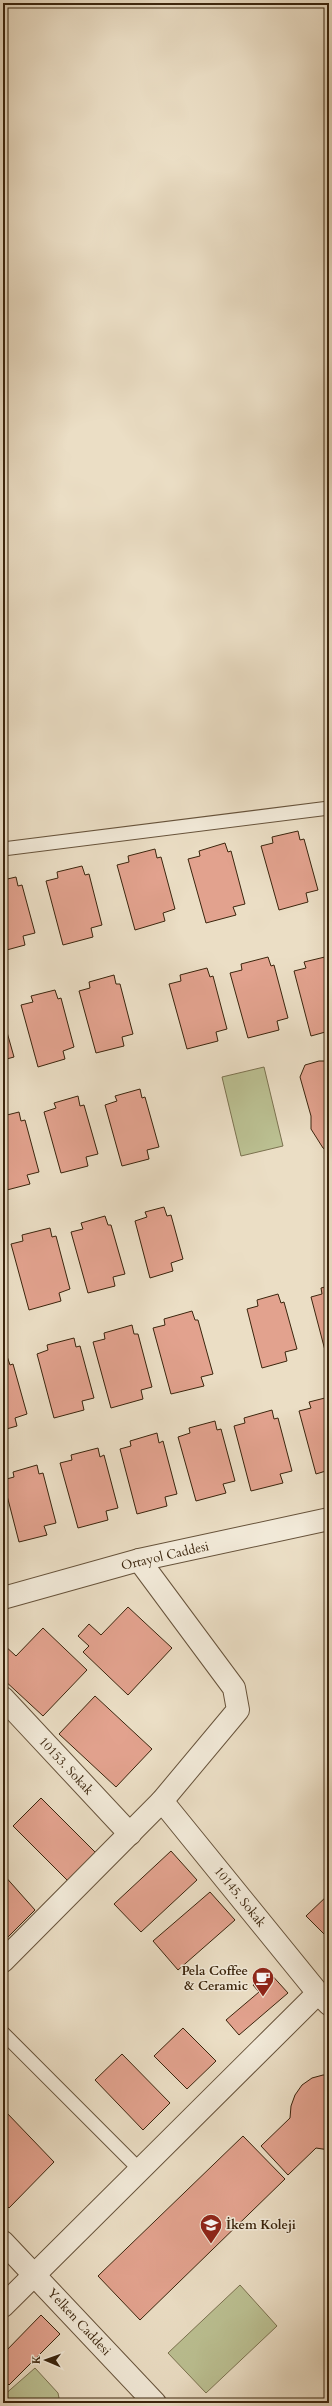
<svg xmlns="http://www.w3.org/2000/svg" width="332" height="2406" viewBox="0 0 332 2406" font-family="Cardo,serif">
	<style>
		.green { fill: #bbc092; stroke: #7b7250 }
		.building { fill: #e2a28e; stroke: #3b250d }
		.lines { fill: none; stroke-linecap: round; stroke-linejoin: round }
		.service-casing { stroke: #67533b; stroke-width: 15 }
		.minor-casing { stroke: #67533b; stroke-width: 24 }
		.tertiary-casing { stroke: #67533b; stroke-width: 24 }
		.service { stroke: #f2ead9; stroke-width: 13 }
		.minor { stroke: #f2ead9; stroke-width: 22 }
		.tertiary { stroke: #f2ead9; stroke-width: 22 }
		.labels { text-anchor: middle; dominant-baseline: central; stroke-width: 3; stroke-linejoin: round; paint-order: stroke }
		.street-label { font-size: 13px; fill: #3b250d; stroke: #f2ead9 }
		.poi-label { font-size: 13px; font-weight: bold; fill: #3b250d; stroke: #f2ead9; text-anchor: end }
	</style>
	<rect width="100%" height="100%" fill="#ebdec5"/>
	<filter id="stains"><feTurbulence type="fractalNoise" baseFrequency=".005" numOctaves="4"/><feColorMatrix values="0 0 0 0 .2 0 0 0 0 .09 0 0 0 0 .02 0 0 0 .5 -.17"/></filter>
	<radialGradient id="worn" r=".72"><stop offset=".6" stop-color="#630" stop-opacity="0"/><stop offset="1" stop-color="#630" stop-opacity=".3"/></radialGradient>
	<g class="green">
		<polygon points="264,1067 283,1146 241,1156 222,1077"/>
		<polygon points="240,2285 277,2326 206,2393 168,2353"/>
		<polygon points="35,2368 58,2393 60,2403 3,2403 3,2396"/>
	</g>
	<g class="building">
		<polygon points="298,831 300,840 304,839 318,890 306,893 308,902 279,910 261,846 273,843 272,837"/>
		<polygon points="225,843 228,852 231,851 245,904 233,907 236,915 206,923 188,859 200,856 199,851"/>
		<polygon points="155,849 157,858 161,857 175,909 163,913 165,921 135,930 117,865 129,862 128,856"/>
		<polygon points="82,866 85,875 89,874 102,925 91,928 93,937 63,945 46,881 58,878 57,872"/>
		<polygon points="16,877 18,886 22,885 35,933 23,936 25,945 3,951 3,880"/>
		<polygon points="329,956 329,1031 311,1036 294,971 306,968 304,962"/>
		<polygon points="268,957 271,966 274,965 288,1018 277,1021 279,1030 248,1038 230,973 242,970 241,964"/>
		<polygon points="207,968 210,977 213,976 227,1029 216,1032 218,1041 187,1049 169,984 181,981 180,975"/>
		<polygon points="114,975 116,984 120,984 133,1034 122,1037 124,1046 96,1053 79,991 90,988 89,982"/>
		<polygon points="55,990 58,999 61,998 74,1047 63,1051 65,1059 38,1067 21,1005 33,1002 31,996"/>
		<polygon points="3,1018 14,1057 3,1060"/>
		<polygon points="319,1061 329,1061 329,1152 323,1148 311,1129 311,1116 300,1077 305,1065"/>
		<polygon points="140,1089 142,1098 145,1097 159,1147 147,1150 149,1159 122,1166 105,1105 117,1101 115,1096"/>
		<polygon points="78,1096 80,1106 84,1105 98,1154 86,1157 88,1166 61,1173 44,1112 56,1108 54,1103"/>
		<polygon points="19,1112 21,1121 25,1120 39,1172 27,1175 30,1184 3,1191 3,1116"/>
		<polygon points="164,1207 167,1216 171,1215 183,1259 171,1263 173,1271 150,1278 135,1221 147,1217 145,1212"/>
		<polygon points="105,1216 108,1225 111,1225 125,1274 113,1277 115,1286 88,1293 71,1232 83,1229 81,1223"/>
		<polygon points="50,1228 52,1237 56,1236 70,1289 59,1293 61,1301 29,1310 11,1244 23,1241 22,1235"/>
		<polygon points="329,1286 329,1358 327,1358 311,1297 322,1294 321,1288"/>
		<polygon points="278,1294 281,1303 284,1302 297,1349 285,1352 287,1361 262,1368 247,1309 258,1306 257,1300"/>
		<polygon points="192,1311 195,1320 198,1320 213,1374 201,1377 204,1386 171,1394 153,1328 165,1325 164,1319"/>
		<polygon points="132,1325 134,1334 138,1334 152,1387 141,1390 143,1399 111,1408 93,1342 105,1339 104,1333"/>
		<polygon points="74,1338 76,1347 80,1346 94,1398 82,1401 84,1410 54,1418 37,1354 48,1350 47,1345"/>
		<polygon points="7,1356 10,1365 13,1364 27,1414 15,1418 17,1426 3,1430 3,1358"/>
		<polygon points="329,1397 329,1470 316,1474 299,1411 311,1408 309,1402"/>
		<polygon points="272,1410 274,1419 278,1418 292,1471 280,1474 283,1483 251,1491 234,1426 245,1423 244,1418"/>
		<polygon points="215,1421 217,1430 221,1429 235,1481 223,1484 226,1493 196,1501 178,1437 190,1433 189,1428"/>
		<polygon points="157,1433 159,1443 163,1441 177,1494 165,1497 167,1506 137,1514 120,1449 131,1446 130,1441"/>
		<polygon points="98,1448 100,1457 104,1455 118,1508 106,1511 108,1520 78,1528 60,1463 72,1460 71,1455"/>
		<polygon points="37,1465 39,1474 43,1473 56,1523 44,1526 47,1535 19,1542 3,1480 14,1477 13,1472"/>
		<polygon points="128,1607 172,1648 128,1695 83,1652 89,1646 78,1636 89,1624 101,1635"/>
		<polygon points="43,1628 87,1670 43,1716 3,1679 3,1647 4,1645 16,1656"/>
		<polygon points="95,1696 152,1749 116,1787 59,1734"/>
		<polygon points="41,1798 96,1853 68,1881 13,1826"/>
		<polygon points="171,1851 197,1880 141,1932 114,1904"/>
		<polygon points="3,1874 35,1910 7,1938 3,1934"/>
		<polygon points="210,1892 235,1920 178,1970 153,1941"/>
		<polygon points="329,1894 329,1939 306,1916"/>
		<polygon points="269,1972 288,1993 239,2035 226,2020 259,1992 253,1985"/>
		<polygon points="183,2028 216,2061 187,2089 154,2056"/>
		<polygon points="122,2054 170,2103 143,2130 95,2080"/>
		<polygon points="323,2075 329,2075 329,2150 316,2148 288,2175 261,2146 290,2118 291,2106 295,2095 302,2085 312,2078"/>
		<polygon points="6,2112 54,2162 9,2208 3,2202 3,2115"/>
		<polygon points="243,2136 285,2179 140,2320 98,2276"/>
		<polygon points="41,2315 60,2334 9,2385 3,2379 3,2354"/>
	</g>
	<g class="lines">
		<g class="service-casing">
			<g id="service">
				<polyline points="3,849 329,808"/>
				<polyline points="3,2033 140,2170"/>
			</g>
		</g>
		<g class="minor-casing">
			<g id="minor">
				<polyline points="3,1698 130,1834"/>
				<polyline points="162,1801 318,1993"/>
				<polyline points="3,1961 162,1801 238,1710 234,1688 139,1560"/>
				<polyline points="3,2306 318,1993 329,2004"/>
			</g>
		</g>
		<g class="tertiary-casing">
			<g id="tertiary">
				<polyline points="3,1598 139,1560 329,1519"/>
				<polyline points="3,2242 155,2403"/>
			</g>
		</g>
		<use href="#service" class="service"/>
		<use href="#minor" class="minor"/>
		<use href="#tertiary" class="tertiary"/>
	</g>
	<defs>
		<g id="cafe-pin" transform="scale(1.15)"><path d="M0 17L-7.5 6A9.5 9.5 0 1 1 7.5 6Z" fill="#8f2418" stroke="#f2ead9"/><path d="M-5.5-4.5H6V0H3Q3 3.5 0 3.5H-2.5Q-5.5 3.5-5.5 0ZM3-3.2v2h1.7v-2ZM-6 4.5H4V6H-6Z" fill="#fff"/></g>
		<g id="school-pin" transform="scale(1.15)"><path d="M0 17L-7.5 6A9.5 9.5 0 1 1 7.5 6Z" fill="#8f2418" stroke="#f2ead9"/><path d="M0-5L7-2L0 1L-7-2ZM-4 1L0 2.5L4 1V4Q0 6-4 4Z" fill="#fff"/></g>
	</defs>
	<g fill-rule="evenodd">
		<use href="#cafe-pin" x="263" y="1978"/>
		<use href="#school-pin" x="211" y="2225"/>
	</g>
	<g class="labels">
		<g class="street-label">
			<text transform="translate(165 1556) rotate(-13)">Ortayol Caddesi</text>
			<text transform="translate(66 1766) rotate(47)">10153. Sokak</text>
			<text transform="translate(240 1897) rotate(51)">10145. Sokak</text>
			<text transform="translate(79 2322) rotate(47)">Yelken Caddesi</text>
		</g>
		<g class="poi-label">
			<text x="248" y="1971">Pela Coffee<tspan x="248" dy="15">&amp; Ceramic</tspan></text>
			<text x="226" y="2225" text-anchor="start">İkem Koleji</text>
		</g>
	</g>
	<rect width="332" height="2406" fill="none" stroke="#ebdec5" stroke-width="16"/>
	<rect x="4" y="4" width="324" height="2398" fill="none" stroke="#3b250d" stroke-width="2"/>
	<rect x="8" y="8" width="316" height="2390" fill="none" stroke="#3b250d"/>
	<g transform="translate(46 2360) rotate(272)" stroke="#f2ead9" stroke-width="3" paint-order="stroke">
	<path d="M0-3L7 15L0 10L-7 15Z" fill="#3b250d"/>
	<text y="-6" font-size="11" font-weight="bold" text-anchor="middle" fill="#3b250d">K</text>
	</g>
	<rect width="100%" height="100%" filter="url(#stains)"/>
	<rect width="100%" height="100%" fill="url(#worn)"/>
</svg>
